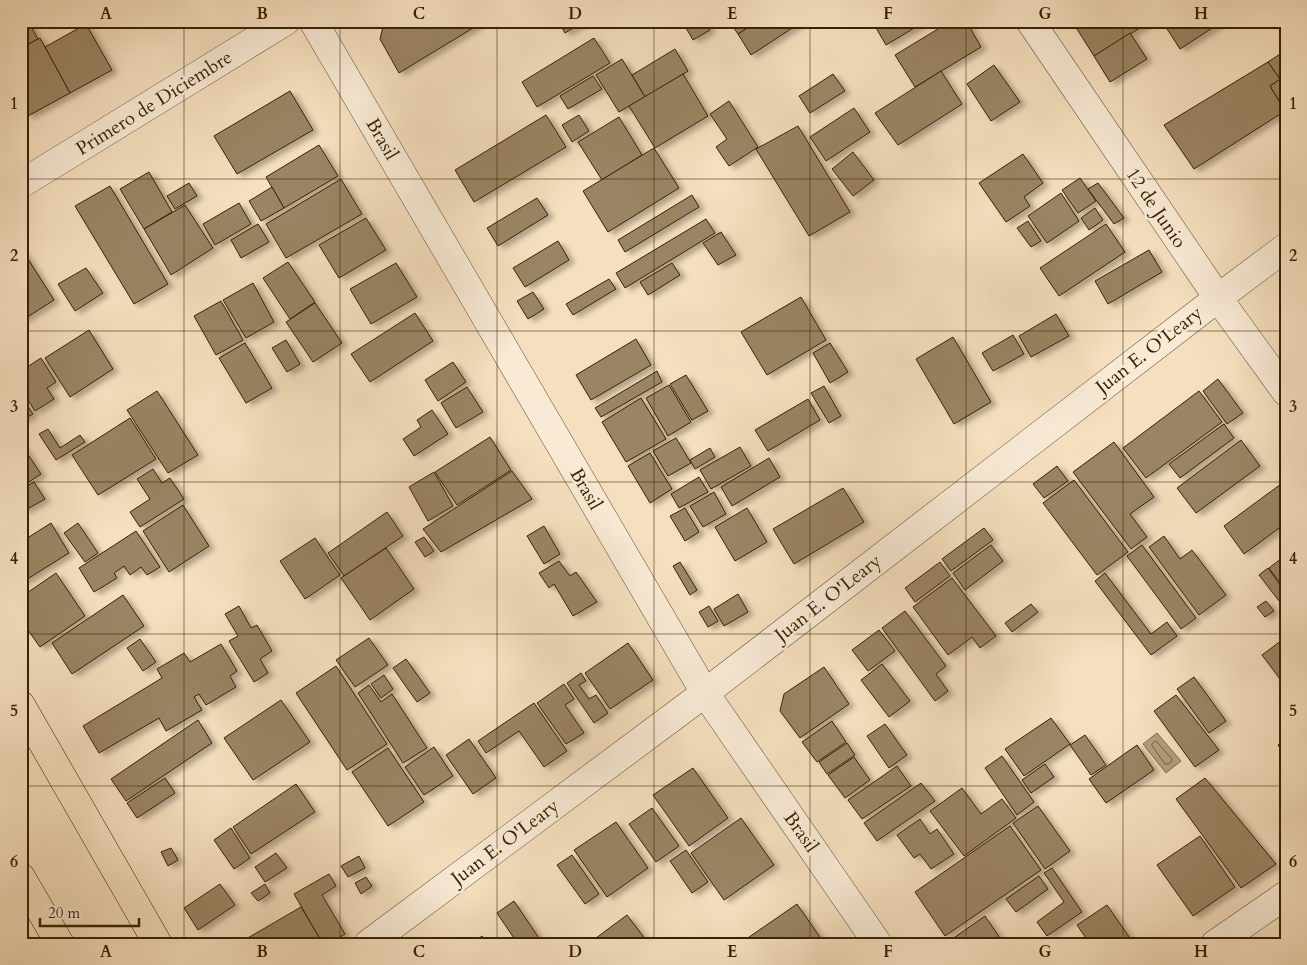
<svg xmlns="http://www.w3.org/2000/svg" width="1307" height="965" viewBox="0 0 1307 965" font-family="Cardo,serif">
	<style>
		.water { fill: #b49f7e; stroke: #826d4c }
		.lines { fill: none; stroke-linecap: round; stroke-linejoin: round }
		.shore { stroke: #766040; stroke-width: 1 }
		.building { fill: #9a8463; stroke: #372201; filter: url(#shadow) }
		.minor-casing { stroke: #665130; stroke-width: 29 }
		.major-casing { stroke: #372201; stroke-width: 29 }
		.minor { stroke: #f8ead5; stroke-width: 28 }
		.major { stroke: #f5dfbe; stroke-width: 28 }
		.grid { fill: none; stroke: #372201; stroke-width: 1; stroke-opacity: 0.55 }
		.labels { text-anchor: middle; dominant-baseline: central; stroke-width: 5; stroke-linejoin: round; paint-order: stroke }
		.street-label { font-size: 19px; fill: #372201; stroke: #f8ead5 }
		.neatline { fill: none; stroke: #372201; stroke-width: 2 }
		.grid-label { font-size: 16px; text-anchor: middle; font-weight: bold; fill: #372201 }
	</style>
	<defs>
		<filter id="shadow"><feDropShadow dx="5.5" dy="3" stdDeviation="2.5" flood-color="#0004"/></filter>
	</defs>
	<rect width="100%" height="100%" fill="#f5dfbe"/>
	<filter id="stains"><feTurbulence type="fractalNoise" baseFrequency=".004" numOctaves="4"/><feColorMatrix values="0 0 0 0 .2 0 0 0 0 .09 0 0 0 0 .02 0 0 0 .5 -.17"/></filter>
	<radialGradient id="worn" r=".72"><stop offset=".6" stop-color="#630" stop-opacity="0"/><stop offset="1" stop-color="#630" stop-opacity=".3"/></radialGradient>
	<polygon class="water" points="1157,733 1181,761 1166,773 1143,744"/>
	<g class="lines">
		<polygon class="shore" points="1156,741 1172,759 1172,761 1168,764 1165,764 1152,746 1152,744"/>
	</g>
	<g class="building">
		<polygon points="21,21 28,21 38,39 21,48"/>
		<polygon points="386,21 476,21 478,25 399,73 380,39 384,23"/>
		<polygon points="558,21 585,21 565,33"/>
		<polygon points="682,21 705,21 710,30 693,40"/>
		<polygon points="729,21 758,21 738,34"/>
		<polygon points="758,21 803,21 751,55 738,34"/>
		<polygon points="872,21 926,21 886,45"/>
		<polygon points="951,21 966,21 981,47 915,87 895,55"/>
		<polygon points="1072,21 1147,21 1148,23 1094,56"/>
		<polygon points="1162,21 1223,21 1180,49"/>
		<polygon points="86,24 112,70 70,93 45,47"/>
		<polygon points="1130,33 1147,59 1110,82 1094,56"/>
		<polygon points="40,38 70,93 28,116 21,104 21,48"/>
		<polygon points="594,38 610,63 537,107 522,82"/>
		<polygon points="675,49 688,71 645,97 632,75"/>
		<polygon points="1286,50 1286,110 1285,111 1270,86 1280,79 1268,62"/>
		<polygon points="622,59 645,97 619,112 596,75"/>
		<polygon points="1268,62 1280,79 1270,86 1285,111 1194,169 1164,125"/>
		<polygon points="994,65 1020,102 991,121 967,84"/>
		<polygon points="941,71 962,104 898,145 875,113"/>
		<polygon points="683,74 708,116 655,148 629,106"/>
		<polygon points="833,74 845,91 810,113 799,96"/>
		<polygon points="593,76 602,89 568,109 560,96"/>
		<polygon points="290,91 313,130 237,174 214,136"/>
		<polygon points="729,101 758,147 729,166 716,147 727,139 710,114"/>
		<polygon points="854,108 870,132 826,161 810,137"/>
		<polygon points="546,115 566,147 474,202 455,170"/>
		<polygon points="579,115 589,131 572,142 562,125"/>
		<polygon points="619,117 642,155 602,180 578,142"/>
		<polygon points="798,126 850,212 809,236 756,149"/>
		<polygon points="319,145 338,176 284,208 266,177"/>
		<polygon points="654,148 679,188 608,232 583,191"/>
		<polygon points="853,152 874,180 853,196 832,169"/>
		<polygon points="1023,154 1043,183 1024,197 1030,206 1006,222 979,183"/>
		<polygon points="149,172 172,212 144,229 120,189"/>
		<polygon points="1080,178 1096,201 1078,213 1062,190"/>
		<polygon points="341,179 362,214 286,258 266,224"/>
		<polygon points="189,183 197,196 175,209 167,196"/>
		<polygon points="1098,183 1124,218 1114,224 1088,189"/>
		<polygon points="110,186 168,284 134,304 75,206"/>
		<polygon points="272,187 284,208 261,221 249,201"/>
		<polygon points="1061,193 1079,221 1047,243 1028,216"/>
		<polygon points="692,195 699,207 625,252 618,240"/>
		<polygon points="537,198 548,215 498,246 487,228"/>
		<polygon points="239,203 251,224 215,245 203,224"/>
		<polygon points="185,205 213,248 171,275 144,229"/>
		<polygon points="1095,208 1103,220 1089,230 1081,218"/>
		<polygon points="366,218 386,250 339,278 319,245"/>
		<polygon points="706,219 715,233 625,288 616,273"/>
		<polygon points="1028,221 1041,241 1031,247 1017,228"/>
		<polygon points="258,224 269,242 241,258 231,240"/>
		<polygon points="1106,224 1125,252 1059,296 1040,268"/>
		<polygon points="721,232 736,255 718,265 703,243"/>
		<polygon points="558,241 569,260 525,287 513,268"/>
		<polygon points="1149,250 1162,272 1108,304 1095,281"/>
		<polygon points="23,251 54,300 21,321 21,252"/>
		<polygon points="288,262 315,302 290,319 263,278"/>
		<polygon points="396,263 417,297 371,324 350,289"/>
		<polygon points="672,263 680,275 648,295 640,282"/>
		<polygon points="86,268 103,293 75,311 58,284"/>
		<polygon points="609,279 616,289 573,315 566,304"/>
		<polygon points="253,283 274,322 246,338 223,300"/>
		<polygon points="533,292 544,309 528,319 517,301"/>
		<polygon points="801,297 826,340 767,375 741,332"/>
		<polygon points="221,301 243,340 216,355 194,316"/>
		<polygon points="315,303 342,343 313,362 286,322"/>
		<polygon points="415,313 433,341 370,382 351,354"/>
		<polygon points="1056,314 1069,336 1031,357 1019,336"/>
		<polygon points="89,330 113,369 70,397 45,358"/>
		<polygon points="1013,335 1024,354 993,371 982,353"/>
		<polygon points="953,337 991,402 954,424 916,359"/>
		<polygon points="636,339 651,365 591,400 576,375"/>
		<polygon points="286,340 300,364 287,372 272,348"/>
		<polygon points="245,343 272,388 246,403 219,358"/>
		<polygon points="830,343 848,372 830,383 813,353"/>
		<polygon points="41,358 56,382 47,388 54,399 35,411 21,389 21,371"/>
		<polygon points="453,362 466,382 438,401 425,380"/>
		<polygon points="657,371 662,382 601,417 595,408"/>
		<polygon points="686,375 708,411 692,420 670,384"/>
		<polygon points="1218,379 1243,413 1227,424 1203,391"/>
		<polygon points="669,385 691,422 668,436 646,398"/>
		<polygon points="824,386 841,416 829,423 811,393"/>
		<polygon points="467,387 483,412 456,428 441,403"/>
		<polygon points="157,391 198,455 168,473 127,410"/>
		<polygon points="1199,391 1222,422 1146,478 1123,448"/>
		<polygon points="21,397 33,414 21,421"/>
		<polygon points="641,398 666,439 626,462 602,422"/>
		<polygon points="808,399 820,420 768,451 755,430"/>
		<polygon points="432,410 448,434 414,456 403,439 421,427 417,420"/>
		<polygon points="130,418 156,459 98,495 72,455"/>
		<polygon points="1224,424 1234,438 1180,478 1169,464"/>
		<polygon points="48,429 60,448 80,435 85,442 56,460 39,434"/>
		<polygon points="490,437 511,470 457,505 435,472"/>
		<polygon points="676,438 691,463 668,476 653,451"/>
		<polygon points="1241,440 1260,466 1196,513 1177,488"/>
		<polygon points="1114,442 1154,497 1130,514 1147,537 1131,549 1073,472"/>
		<polygon points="21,444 41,474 21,487"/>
		<polygon points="740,447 751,466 711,489 700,470"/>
		<polygon points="710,448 715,457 695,469 690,460"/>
		<polygon points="650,453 672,489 650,503 628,466"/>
		<polygon points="769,458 780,477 732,506 721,487"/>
		<polygon points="1057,466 1068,481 1044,498 1033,484"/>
		<polygon points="153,469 162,483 170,478 184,499 140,527 130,512 150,499 137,479"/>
		<polygon points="512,471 532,499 441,552 423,529"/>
		<polygon points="434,472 453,506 428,521 409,487"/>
		<polygon points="699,477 708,492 679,508 671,494"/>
		<polygon points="1074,480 1128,552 1097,575 1043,503"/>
		<polygon points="34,482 45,499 24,511 21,506 21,490"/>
		<polygon points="1281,484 1286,490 1286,523 1244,554 1224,526"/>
		<polygon points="843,488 864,522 794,564 773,529"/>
		<polygon points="714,492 726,514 703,527 690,506"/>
		<polygon points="183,505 209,546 169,572 143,531"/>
		<polygon points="685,508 699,532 685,541 670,516"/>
		<polygon points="747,508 767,542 735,561 715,527"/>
		<polygon points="387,512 403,536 344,576 328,553"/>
		<polygon points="51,523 69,553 21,583 21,542"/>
		<polygon points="78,523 98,553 85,562 64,533"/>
		<polygon points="544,526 560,554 544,564 527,536"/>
		<polygon points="984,528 993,540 951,571 942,559"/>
		<polygon points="136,531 160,567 147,575 141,567 130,575 124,566 114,573 117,578 94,592 79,568"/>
		<polygon points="1164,536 1180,559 1192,550 1226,595 1199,615 1149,547"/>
		<polygon points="424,537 434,551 425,557 415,542"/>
		<polygon points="315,538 340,575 305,599 280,561"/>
		<polygon points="991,545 1003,561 965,590 953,573"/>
		<polygon points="1142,545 1196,618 1181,629 1127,556"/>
		<polygon points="386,548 414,589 370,620 341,578"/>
		<polygon points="1286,555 1286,591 1269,568"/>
		<polygon points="559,561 570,576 576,572 597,602 573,616 554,584 549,588 539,573"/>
		<polygon points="680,562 697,590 690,595 673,566"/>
		<polygon points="940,562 950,576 915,602 905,588"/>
		<polygon points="1268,568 1286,593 1286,605 1283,606 1259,575"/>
		<polygon points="56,573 85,616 40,647 21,620 21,597"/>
		<polygon points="1105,573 1151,634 1167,622 1177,636 1151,655 1095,581"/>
		<polygon points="952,578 996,636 980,648 972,637 948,655 913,607"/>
		<polygon points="738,594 748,612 724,626 714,609"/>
		<polygon points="123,595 144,626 72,674 52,643"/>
		<polygon points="1266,601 1274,611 1265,617 1257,607"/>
		<polygon points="1031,604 1038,612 1012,632 1005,623"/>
		<polygon points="239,606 251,628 257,625 272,651 260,659 268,673 254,682 229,641 238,636 225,614"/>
		<polygon points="709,606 718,621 708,627 699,612"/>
		<polygon points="905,611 946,666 936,674 948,691 935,701 882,628"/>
		<polygon points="879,630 895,651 868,671 852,650"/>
		<polygon points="1286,637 1286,687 1262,655"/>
		<polygon points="369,638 388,665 355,687 336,660"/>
		<polygon points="140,639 156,662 143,671 127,648"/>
		<polygon points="628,643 653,680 610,709 585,673"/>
		<polygon points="221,644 237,671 230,676 236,687 206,705 199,694 194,697 202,710 166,731 159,718 99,753 83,726 162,678 157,669 184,653 190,662"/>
		<polygon points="406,659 430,693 417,702 393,668"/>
		<polygon points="882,664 910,701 889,717 861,680"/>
		<polygon points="336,666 387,744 347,770 296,693"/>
		<polygon points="824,667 849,704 800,738 780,711 784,694"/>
		<polygon points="581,673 586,681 579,685 589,699 596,695 608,713 594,723 567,683"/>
		<polygon points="384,675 393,689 381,698 371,684"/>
		<polygon points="1194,677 1226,721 1209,733 1177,689"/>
		<polygon points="564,684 574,699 565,705 584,733 566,744 537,703"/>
		<polygon points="369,685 381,702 392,694 427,748 403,763 358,693"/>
		<polygon points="1176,695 1219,750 1195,767 1154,711"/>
		<polygon points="281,700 310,742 253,780 224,738"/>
		<polygon points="534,703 567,751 544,767 519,731 486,753 478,741"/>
		<polygon points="1051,718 1070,744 1024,776 1005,749"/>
		<polygon points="198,720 212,743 126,801 111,779"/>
		<polygon points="832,721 846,742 817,762 802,742"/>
		<polygon points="885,724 907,755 889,768 867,736"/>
		<polygon points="1085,735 1106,765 1091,775 1070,745"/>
		<polygon points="469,739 496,778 473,794 446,755"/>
		<polygon points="1286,740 1286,756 1278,745"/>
		<polygon points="847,743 855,755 827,774 819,762"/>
		<polygon points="1137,745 1154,770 1106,803 1089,779"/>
		<polygon points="434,747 453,776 424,795 405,767"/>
		<polygon points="388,748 424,802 388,826 352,772"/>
		<polygon points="1002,756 1034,802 1017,815 985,768"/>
		<polygon points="854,757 870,780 845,798 828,775"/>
		<polygon points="1045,764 1054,777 1031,793 1022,780"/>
		<polygon points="897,766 911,786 862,819 848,800"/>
		<polygon points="693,768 728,818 689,846 653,795"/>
		<polygon points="165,778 175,793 137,818 127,803"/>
		<polygon points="1205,778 1276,864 1241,888 1176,799"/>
		<polygon points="921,783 935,801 877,841 864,823"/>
		<polygon points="296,784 315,812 251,854 233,827"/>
		<polygon points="962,788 981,814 1002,799 1016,818 964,856 930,811"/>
		<polygon points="1038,806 1070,851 1045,869 1013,823"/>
		<polygon points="652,808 679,846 656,862 629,824"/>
		<polygon points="741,818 774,865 724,900 691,853"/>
		<polygon points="920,819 930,834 937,829 954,854 931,869 920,854 914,858 897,835"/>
		<polygon points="616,822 648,868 607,897 574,850"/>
		<polygon points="1010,826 1041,870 945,936 915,892"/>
		<polygon points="231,828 250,858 234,869 214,840"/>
		<polygon points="1200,836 1235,887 1193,916 1157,865"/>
		<polygon points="171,848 178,860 168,866 161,852"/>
		<polygon points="686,850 708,882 692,893 670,861"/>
		<polygon points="276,853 287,868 265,882 255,867"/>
		<polygon points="572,855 599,894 585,904 557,865"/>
		<polygon points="359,856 365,868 348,877 341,866"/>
		<polygon points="1052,868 1082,912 1047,936 1037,922 1064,902 1044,873"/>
		<polygon points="329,874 336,886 322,895 345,934 328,944 323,944 294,894"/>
		<polygon points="1039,876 1048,889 1016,912 1006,899"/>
		<polygon points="366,877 372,886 361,894 355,883"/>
		<polygon points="220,884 235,905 198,930 184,908"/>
		<polygon points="265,884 270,893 258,901 251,893"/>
		<polygon points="514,901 543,944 518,944 497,913"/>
		<polygon points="797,904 822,940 817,944 739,944"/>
		<polygon points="1107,905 1134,944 1090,944 1077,925"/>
		<polygon points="301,907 323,944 249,944 246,939"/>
		<polygon points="627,915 649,944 600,944 596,938"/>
		<polygon points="985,916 1004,944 945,944"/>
		<polygon points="482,936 487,944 472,944"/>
	</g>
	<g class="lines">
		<g class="minor-casing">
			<g id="minor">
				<polyline points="313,21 705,693 878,944"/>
				<polyline points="1030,21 1218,298 1286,392"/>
				<polyline points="21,184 286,21"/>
				<polyline points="368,944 705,693 1218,298 1286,247"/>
				<polyline points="1215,944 1286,895"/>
			</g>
		</g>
		<g class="major-casing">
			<g id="major">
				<polyline points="21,705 158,944"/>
				<polyline points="21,877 60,944"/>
			</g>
		</g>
		<use href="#minor" class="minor"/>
		<use href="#major" class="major"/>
	</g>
	<path class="grid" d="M184 21V944M340 21V944M497 21V944M654 21V944M810 21V944M966 21V944M1123 21V944M21 179H1286M21 331H1286M21 482H1286M21 634H1286M21 786H1286"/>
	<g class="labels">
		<g class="street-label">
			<text transform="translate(154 103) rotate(-32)">Primero de Diciembre</text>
			<text transform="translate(382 139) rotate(60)">Brasil</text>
			<text transform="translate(1156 208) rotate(56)">12 de Junio</text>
			<text transform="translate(1149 350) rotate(-38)">Juan E. O'Leary</text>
			<text transform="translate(586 489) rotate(60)">Brasil</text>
			<text transform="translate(828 598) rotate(-38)">Juan E. O'Leary</text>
			<text transform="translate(801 832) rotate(55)">Brasil</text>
			<text transform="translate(505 842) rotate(-37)">Juan E. O'Leary</text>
		</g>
	</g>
	<rect width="1307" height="965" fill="none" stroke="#f5dfbe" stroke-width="55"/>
	<path d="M40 918v8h99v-8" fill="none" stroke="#372201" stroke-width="2.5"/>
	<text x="48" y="918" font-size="15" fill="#372201" stroke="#f8ead5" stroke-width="4" paint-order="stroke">20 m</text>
	<rect x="28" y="28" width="1252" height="910" class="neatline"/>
	<g class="grid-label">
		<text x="106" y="19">A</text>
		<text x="262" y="19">B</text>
		<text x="419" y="19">C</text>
		<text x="575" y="19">D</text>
		<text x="732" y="19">E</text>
		<text x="888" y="19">F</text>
		<text x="1045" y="19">G</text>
		<text x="1201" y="19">H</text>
		<text x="14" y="109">1</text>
		<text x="1293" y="109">1</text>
		<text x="14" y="261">2</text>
		<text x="1293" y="261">2</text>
		<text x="14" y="412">3</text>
		<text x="1293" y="412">3</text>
		<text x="14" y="564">4</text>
		<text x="1293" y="564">4</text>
		<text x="14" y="716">5</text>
		<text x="1293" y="716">5</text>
		<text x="14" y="867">6</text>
		<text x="1293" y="867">6</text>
		<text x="106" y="957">A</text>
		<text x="262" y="957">B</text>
		<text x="419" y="957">C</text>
		<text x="575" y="957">D</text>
		<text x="732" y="957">E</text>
		<text x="888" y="957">F</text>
		<text x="1045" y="957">G</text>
		<text x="1201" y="957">H</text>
	</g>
	<rect width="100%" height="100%" filter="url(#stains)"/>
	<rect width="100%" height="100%" fill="url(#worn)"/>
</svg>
